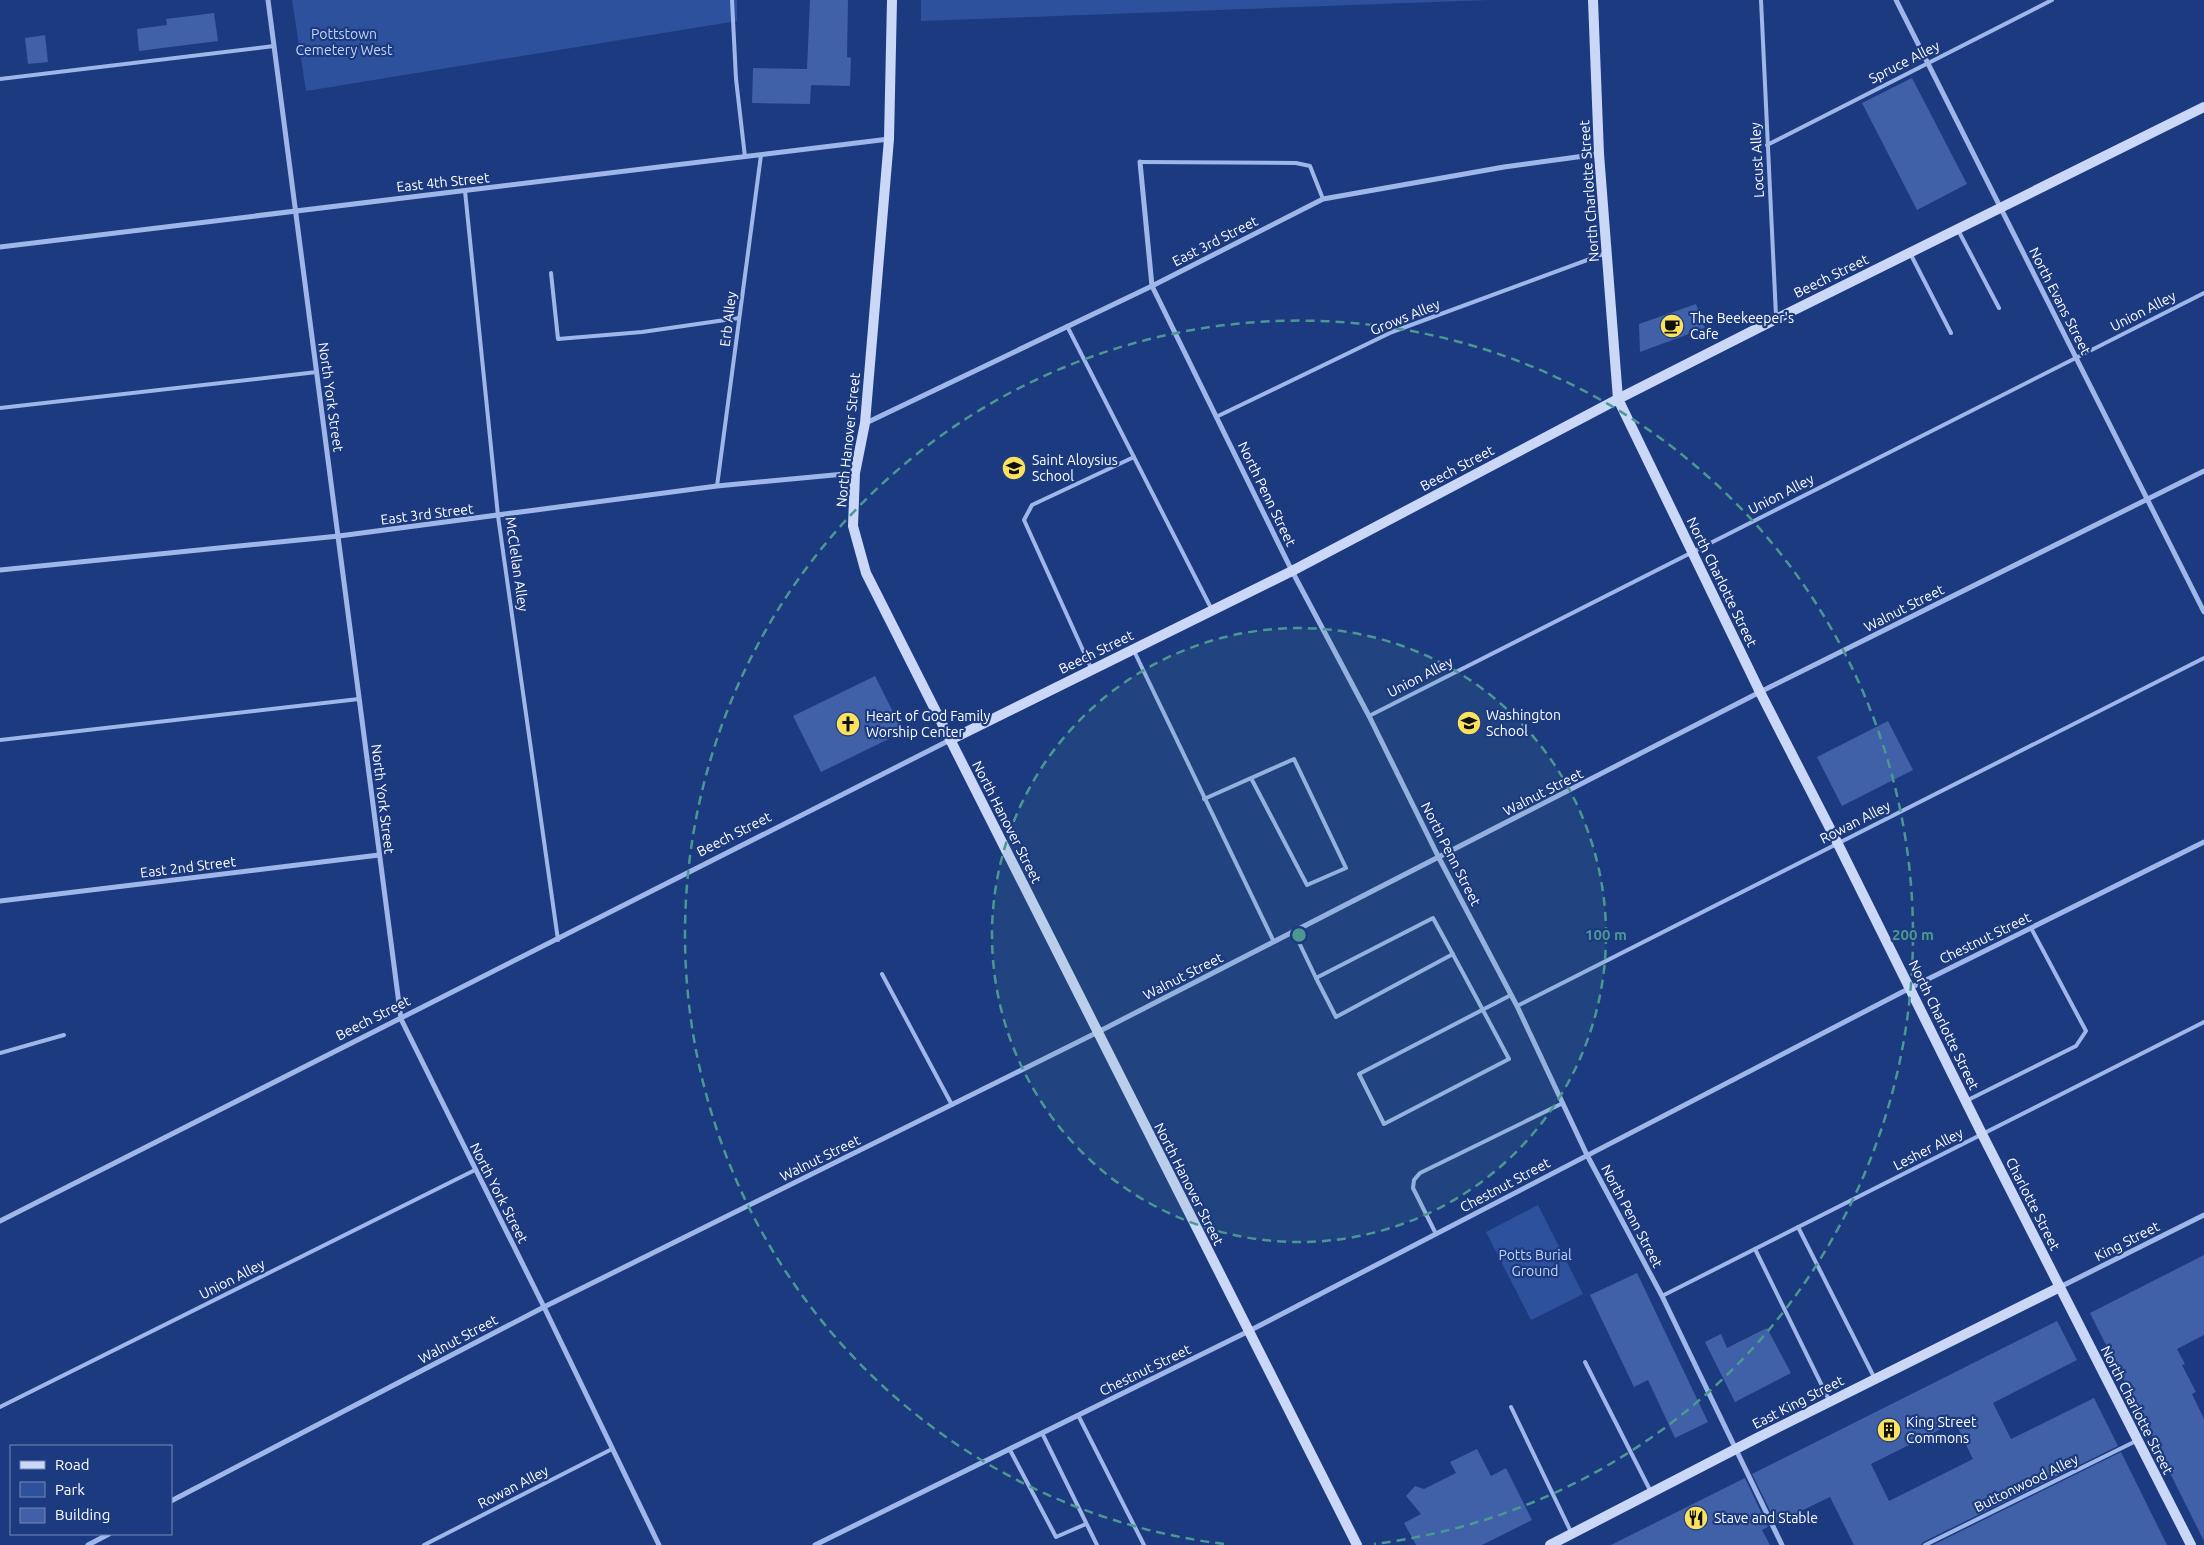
<svg xmlns="http://www.w3.org/2000/svg" width="2204" height="1545" viewBox="0 0 2204 1545" font-family="Ubuntu,sans-serif">
	<style>
		.green { fill: #2e519e }
		.building { fill: #4060a7; fill-rule: evenodd }
		.lines { fill: none; stroke-linecap: round; stroke-linejoin: round }
		.lane { stroke: #9fb6e9; stroke-width: 4 }
		.street { stroke: #9fb6e9; stroke-width: 5 }
		.secondary { stroke: #cad7f7; stroke-width: 10 }
		.ring { fill: none; stroke: #4b9892; stroke-width: 2.5; stroke-dasharray: 9 6 }
		.labels { text-anchor: middle; dominant-baseline: central; stroke-width: 4.5; stroke-linejoin: round; paint-order: stroke }
		.park-label { font-size: 14px; fill: #c3d4f7; stroke: #1c3a7f }
		.street-label { font-size: 14px; fill: #fff; stroke: #1c3a7f }
		.poi-label { font-size: 14px; fill: #fff; stroke: #1c3a7f; text-anchor: start }
		.centre { fill: #4b9892; stroke: #1c3a7f; stroke-width: 2.5 }
		.ring-label { font-size: 15px; text-anchor: middle; font-weight: bold; fill: #4b9892; stroke: #1c3a7f; stroke-width: 4.5; stroke-linejoin: round; paint-order: stroke }
	</style>
	<rect width="100%" height="100%" fill="#1c3a7f"/>
	<g class="green">
		<polygon points="292,0 737,0 737,21 306,91"/>
		<polygon points="921,0 1489,0 921,21"/>
		<polygon points="1538,1205 1583,1294 1531,1320 1486,1232"/>
	</g>
	<g class="building">
		<polygon points="810,0 848,0 847,57 851,58 850,86 811,85 810,104 752,103 753,68 807,69"/>
		<polygon points="214,13 218,41 139,51 137,29 167,25 166,19"/>
		<polygon points="45,35 48,62 28,64 25,38"/>
		<polygon points="1912,78 1967,184 1917,210 1862,103"/>
		<polygon points="1696,304 1705,328 1640,352 1639,324"/>
		<polygon points="875,676 903,732 821,772 793,716"/>
		<polygon points="1888,721 1913,770 1842,806 1817,757"/>
		<polygon points="2204,1255 2204,1335 2177,1349 2185,1364 2182,1365 2196,1392 2192,1394 2204,1419 2204,1541 2090,1313"/>
		<polygon points="1637,1273 1708,1422 1675,1438 1648,1380 1634,1387 1590,1295"/>
		<path d="M2057 1321 2077 1360 1993 1403 2011 1439 2094 1398 2118 1446 1923 1542 1921 1545H1854L1830 1497 1776 1523 1752 1474ZM1955 1422 1973 1459 1889 1501 1871 1464Z"/>
		<polygon points="1767,1328 1791,1373 1735,1402 1705,1342 1721,1334 1727,1348"/>
		<polygon points="1477,1449 1491,1476 1506,1468 1532,1520 1482,1545 1416,1545 1404,1523 1421,1514 1406,1496 1415,1486 1424,1489 1456,1473 1450,1462"/>
		<polygon points="2121,1452 2167,1545 1933,1545"/>
		<polygon points="1745,1478 1768,1527 1762,1530 1770,1545 1611,1545"/>
	</g>
	<g class="lines">
		<g class="lane">
			<polyline points="732,0 736,79 745,157"/>
			<polyline points="1761,0 1776,316"/>
			<polyline points="0,79 274,46"/>
			<polyline points="1767,145 2052,0"/>
			<polyline points="1140,162 1296,163 1310,166 1323,199"/>
			<polyline points="465,191 498,516 558,940"/>
			<polyline points="1958,230 1999,308"/>
			<polyline points="1911,255 1951,333"/>
			<polyline points="551,273 558,339 642,332 739,318"/>
			<polyline points="1067,326 1212,610"/>
			<polyline points="0,408 317,372"/>
			<polyline points="1216,417 1392,332 1606,253"/>
			<polyline points="717,486 761,155"/>
			<polyline points="1134,651 1274,942"/>
			<polyline points="1091,668 1024,520 1032,505 1134,457"/>
			<polyline points="1369,716 2204,293"/>
			<polyline points="0,740 359,699"/>
			<polyline points="1204,799 1294,759 1346,868 1307,885 1251,778"/>
			<path d="M1294 932 1316 978 1433 918C1459 965 1484 1012 1509 1059L1384 1124 1359 1074 1511 995"/>
			<polyline points="882,974 952,1105"/>
			<polyline points="1316,978 1336,1017 1453,954"/>
			<polyline points="1517,1006 2204,658"/>
			<polyline points="0,1053 64,1035"/>
			<polyline points="1966,1101 2076,1046 2086,1031 2031,928"/>
			<polyline points="1798,1227 1875,1379"/>
			<polyline points="1436,1234 1413,1188 1414,1180 1420,1173 1563,1103"/>
			<polyline points="1755,1249 1829,1400"/>
			<polyline points="1662,1296 2204,1022"/>
			<polyline points="1585,1362 1651,1492"/>
			<polyline points="0,1407 475,1170"/>
			<polyline points="1511,1407 1572,1534"/>
			<polyline points="1078,1415 1144,1545"/>
			<polyline points="1042,1433 1097,1545"/>
			<polyline points="1010,1450 1056,1537 1086,1524"/>
			<polyline points="424,1545 612,1449"/>
			<polyline points="1925,1545 2136,1441"/>
		</g>
		<g class="street">
			<polyline points="268,0 401,1019 544,1307 659,1545"/>
			<polyline points="1896,0 2204,612"/>
			<polyline points="1140,162 1152,286 1292,571 1369,716 1439,858 1517,1006 1587,1155 1662,1296 1782,1545"/>
			<polyline points="0,247 889,139"/>
			<polyline points="866,423 1152,286 1323,199 1504,167 1599,154"/>
			<polyline points="0,570 339,536 717,486 855,473"/>
			<polyline points="0,901 379,855"/>
			<polyline points="0,1221 950,740"/>
			<polyline points="2060,1287 2204,1215"/>
			<polyline points="171,1501 544,1307 1098,1032 1760,692 2204,471"/>
			<polyline points="88,1545 109,1534"/>
			<polyline points="815,1545 1249,1331 1910,988 2204,842"/>
		</g>
		<g class="secondary">
			<polyline points="892,0 889,139 865,423 855,473 853,526 866,573 1357,1545"/>
			<polyline points="1593,0 1599,154 1618,399 1760,692 1838,844 1982,1134 2191,1545"/>
			<polyline points="950,740 1292,571 1618,399 1776,319 2204,107"/>
			<polyline points="1550,1545 1757,1438 2060,1287"/>
		</g>
	</g>
	<circle cx="1299" cy="935" r="307" fill="#4b9892" fill-opacity=".12"/>
	<g class="ring">
		<circle cx="1299" cy="935" r="307"/>
		<path d="M1224 1544A614 614 0 1 1 1374 1544"/>
	</g>
	<defs>
		<g id="cafe-disc" transform="scale(1.25)"><circle r="9.5" fill="#fae25c" stroke="#1c3a7f"/><path d="M-5.5-4.5H6V0H3Q3 3.5 0 3.5H-2.5Q-5.5 3.5-5.5 0ZM3-3.2v2h1.7v-2ZM-6 4.5H4V6H-6Z" fill="#111"/></g>
		<g id="school-disc" transform="scale(1.25)"><circle r="9.5" fill="#fae25c" stroke="#1c3a7f"/><path d="M0-5L7-2L0 1L-7-2ZM-4 1L0 2.5L4 1V4Q0 6-4 4Z" fill="#111"/></g>
		<g id="church-disc" transform="scale(1.25)"><circle r="9.5" fill="#fae25c" stroke="#1c3a7f"/><path d="M-1.2-6h2.4v3.5h3.3v2.4h-3.3V6h-2.4V-.1h-3.3v-2.4h3.3Z" fill="#111"/></g>
		<g id="building-disc" transform="scale(1.25)"><circle r="9.5" fill="#fae25c" stroke="#1c3a7f"/><path d="M-4-6H4V6H1V3H-1V6H-4ZM-2.5-4.3h1.7v1.8h-1.7ZM.8-4.3h1.7v1.8H.8ZM-2.5-1h1.7V.8h-1.7ZM.8-1h1.7V.8H.8Z" fill="#111"/></g>
		<g id="restaurant-disc" transform="scale(1.25)"><circle r="9.5" fill="#fae25c" stroke="#1c3a7f"/><path d="M-5-6h1v4h1v-4h1v4h1v-4h1v5L-1.5 .5V6h-2V.5L-5-1ZM5-6V6H3V1.5H1.5Q1.5-4 5-6Z" fill="#111"/></g>
	</defs>
	<g fill-rule="evenodd">
		<use href="#cafe-disc" x="1672" y="326"/>
		<use href="#school-disc" x="1014" y="468"/>
		<use href="#school-disc" x="1469" y="723"/>
		<use href="#church-disc" x="848" y="724"/>
		<use href="#building-disc" x="1889" y="1430"/>
		<use href="#restaurant-disc" x="1696" y="1518"/>
	</g>
	<g class="labels">
		<g class="park-label">
			<text x="344" y="34">Pottstown<tspan x="344" dy="16">Cemetery West</tspan></text>
			<text x="1535" y="1255">Potts Burial<tspan x="1535" dy="16">Ground</tspan></text>
		</g>
		<g class="street-label">
			<text transform="translate(1904 62) rotate(-27)">Spruce Alley</text>
			<text transform="translate(1757 160) rotate(-93)">Locust Alley</text>
			<text transform="translate(443 182) rotate(-6)">East 4th Street</text>
			<text transform="translate(1589 191) rotate(-94)">North Charlotte Street</text>
			<text transform="translate(1215 241) rotate(-27)">East 3rd Street</text>
			<text transform="translate(1831 276) rotate(-26)">Beech Street</text>
			<text transform="translate(2060 301) rotate(63)">North Evans Street</text>
			<text transform="translate(2143 311) rotate(-27)">Union Alley</text>
			<text transform="translate(1405 317) rotate(-22)">Grows Alley</text>
			<text transform="translate(728 319) rotate(-83)">Erb Alley</text>
			<text transform="translate(331 397) rotate(82)">North York Street</text>
			<text transform="translate(848 440) rotate(-84)">North Hanover Street</text>
			<text transform="translate(1457 468) rotate(-28)">Beech Street</text>
			<text transform="translate(1267 494) rotate(64)">North Penn Street</text>
			<text transform="translate(1781 494) rotate(-27)">Union Alley</text>
			<text transform="translate(427 514) rotate(-7)">East 3rd Street</text>
			<text transform="translate(517 564) rotate(82)">McClellan Alley</text>
			<text transform="translate(1722 582) rotate(64)">North Charlotte Street</text>
			<text transform="translate(1904 608) rotate(-27)">Walnut Street</text>
			<text transform="translate(1096 652) rotate(-26)">Beech Street</text>
			<text transform="translate(1420 677) rotate(-27)">Union Alley</text>
			<text transform="translate(1543 792) rotate(-27)">Walnut Street</text>
			<text transform="translate(383 799) rotate(83)">North York Street</text>
			<text transform="translate(1007 822) rotate(63)">North Hanover Street</text>
			<text transform="translate(1855 822) rotate(-27)">Rowan Alley</text>
			<text transform="translate(734 834) rotate(-27)">Beech Street</text>
			<text transform="translate(1451 854) rotate(63)">North Penn Street</text>
			<text transform="translate(188 867) rotate(-7)">East 2nd Street</text>
			<text transform="translate(1985 938) rotate(-26)">Chestnut Street</text>
			<text transform="translate(1183 976) rotate(-27)">Walnut Street</text>
			<text transform="translate(373 1018) rotate(-27)">Beech Street</text>
			<text transform="translate(1944 1025) rotate(64)">North Charlotte Street</text>
			<text transform="translate(1928 1149) rotate(-27)">Lesher Alley</text>
			<text transform="translate(820 1158) rotate(-26)">Walnut Street</text>
			<text transform="translate(1189 1184) rotate(63)">North Hanover Street</text>
			<text transform="translate(1505 1185) rotate(-28)">Chestnut Street</text>
			<text transform="translate(499 1193) rotate(63)">North York Street</text>
			<text transform="translate(2033 1204) rotate(63)">Charlotte Street</text>
			<text transform="translate(1632 1216) rotate(62)">North Penn Street</text>
			<text transform="translate(2127 1241) rotate(-27)">King Street</text>
			<text transform="translate(232 1279) rotate(-27)">Union Alley</text>
			<text transform="translate(458 1339) rotate(-28)">Walnut Street</text>
			<text transform="translate(1145 1370) rotate(-26)">Chestnut Street</text>
			<text transform="translate(1798 1402) rotate(-27)">East King Street</text>
			<text transform="translate(2137 1410) rotate(63)">North Charlotte Street</text>
			<text transform="translate(2026 1483) rotate(-26)">Buttonwood Alley</text>
			<text transform="translate(513 1487) rotate(-27)">Rowan Alley</text>
		</g>
		<g class="poi-label">
			<text x="1690" y="318">The Beekeeper's<tspan x="1690" dy="16">Cafe</tspan></text>
			<text x="1032" y="460">Saint Aloysius<tspan x="1032" dy="16">School</tspan></text>
			<text x="1486" y="715">Washington<tspan x="1486" dy="16">School</tspan></text>
			<text x="866" y="716">Heart of God Family<tspan x="866" dy="16">Worship Center</tspan></text>
			<text x="1906" y="1422">King Street<tspan x="1906" dy="16">Commons</tspan></text>
			<text x="1714" y="1518">Stave and Stable</text>
		</g>
	</g>
	<circle cx="1299" cy="935" r="8" class="centre"/>
	<g class="ring-label">
		<text x="1606" y="940">100 m</text>
		<text x="1913" y="940">200 m</text>
	</g>
	<rect x="10" y="1445" width="162" height="90" fill="#1c3a7f" stroke="#7789b2"/>
	<rect x="20" y="1461" width="25" height="8" fill="#cad7f7" stroke="#7789b2"/>
	<text x="55" y="1470" font-size="15" fill="#ffffff">Road</text>
	<rect x="20" y="1482" width="25" height="15" fill="#2e519e" stroke="#7789b2"/>
	<text x="55" y="1495" font-size="15" fill="#ffffff">Park</text>
	<rect x="20" y="1508" width="25" height="15" fill="#4060a7" stroke="#7789b2"/>
	<text x="55" y="1520" font-size="15" fill="#ffffff">Building</text>
</svg>
